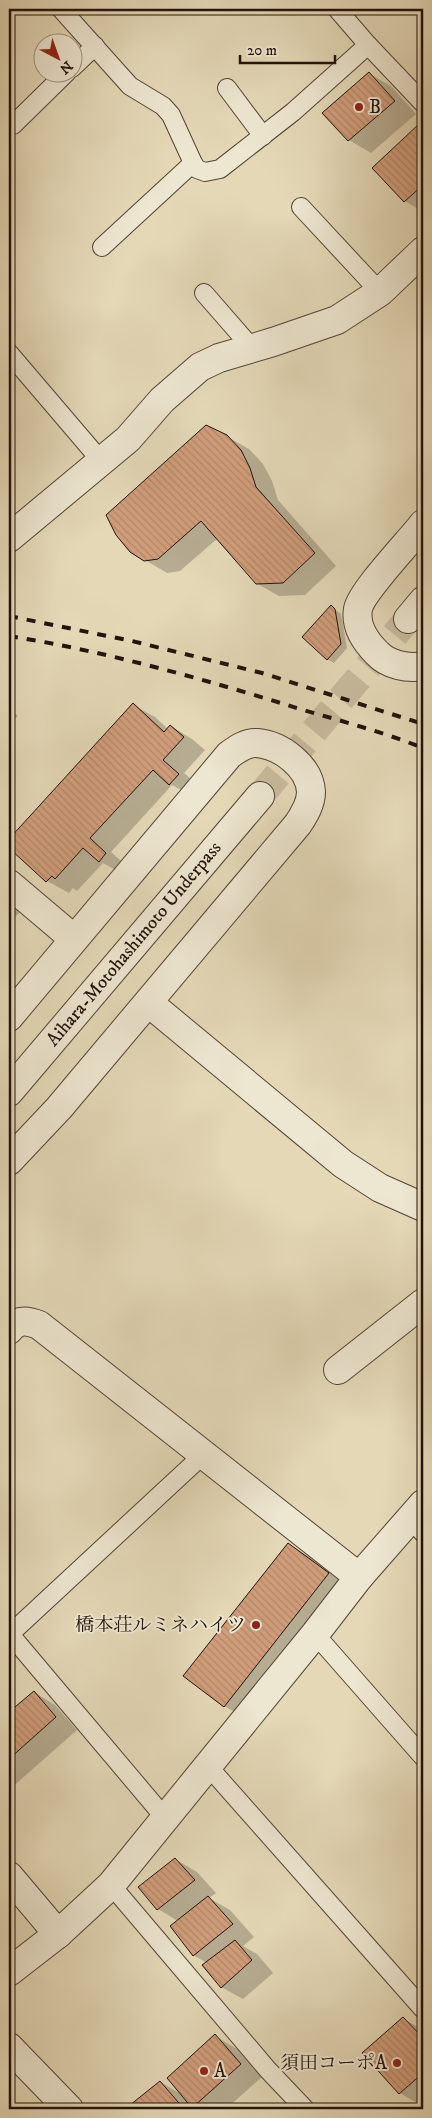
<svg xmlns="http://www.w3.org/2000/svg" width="432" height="2118" viewBox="0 0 432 2118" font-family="'IM FELL DW Pica','Noto Serif JP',serif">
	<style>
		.shadow { fill: #0003 }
		.building { fill: url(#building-back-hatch); stroke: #22120b }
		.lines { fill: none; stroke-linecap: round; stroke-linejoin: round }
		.tertiary-tunnel { stroke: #c7ba9d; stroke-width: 28; stroke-dasharray: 28 14; stroke-linecap: butt }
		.service-casing { stroke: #524436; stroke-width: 20 }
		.minor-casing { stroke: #524436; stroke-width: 30 }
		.tertiary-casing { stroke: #524436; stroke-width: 30 }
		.service { stroke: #ede6d0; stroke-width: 18 }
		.minor { stroke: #ede6d0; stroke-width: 28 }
		.tertiary { stroke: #ede6d0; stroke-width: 28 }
		.rail { stroke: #22120b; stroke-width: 4; stroke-dasharray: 9 9; stroke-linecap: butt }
		.poi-dot { fill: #8f2418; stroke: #ede6d0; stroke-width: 2 }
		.labels { text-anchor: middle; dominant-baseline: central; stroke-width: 4; stroke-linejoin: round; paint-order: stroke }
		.poi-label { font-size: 19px; fill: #22120b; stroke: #ede6d0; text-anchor: start }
		.street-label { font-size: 19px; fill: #22120b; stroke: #ede6d0 }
	</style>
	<defs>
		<pattern id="building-back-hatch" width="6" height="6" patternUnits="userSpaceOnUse" patternTransform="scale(1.25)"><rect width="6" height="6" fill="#d09d7b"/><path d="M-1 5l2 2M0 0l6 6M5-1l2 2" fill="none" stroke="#b28669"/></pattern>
	</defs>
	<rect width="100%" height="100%" fill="#e4d8b7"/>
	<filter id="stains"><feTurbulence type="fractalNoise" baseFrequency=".004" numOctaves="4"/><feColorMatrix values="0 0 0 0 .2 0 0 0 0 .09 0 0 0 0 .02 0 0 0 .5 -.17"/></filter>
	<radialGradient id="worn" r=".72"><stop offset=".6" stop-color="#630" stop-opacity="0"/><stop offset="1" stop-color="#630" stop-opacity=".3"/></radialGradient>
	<g class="shadow">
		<polygon points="370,74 391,86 416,114 371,153 349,140 324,113"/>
		<polygon points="420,126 423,128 423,212 405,201 374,168"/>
		<polygon points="226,436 249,449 263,464 272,481 278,500 336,566 305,595 279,596 256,583 218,538 180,571 167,573 145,560"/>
		<polygon points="331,607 341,614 347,648 334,663 327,659"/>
		<polygon points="133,705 155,717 168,729 171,726 192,739 205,750 184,773 200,787 192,796 172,785 111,852 127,866 121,873 103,863 77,891 73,888 69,893 47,881"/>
		<polygon points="9,708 18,716 9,725"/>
		<polygon points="9,903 20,912 9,923"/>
		<polygon points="288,1544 310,1557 350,1587 246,1718 224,1706"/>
		<polygon points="34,1692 55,1705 77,1730 9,1790 9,1714"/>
		<polygon points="175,1859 197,1872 216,1893 209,1898 230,1910 254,1937 243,1946 257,1954 273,1973 243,1999 221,1987 207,1963 193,1955 178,1921 158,1909 140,1887"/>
		<polygon points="404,2019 423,2030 423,2104 422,2106 400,2093 364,2053"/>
		<polygon points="215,2036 237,2049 262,2077 226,2109 198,2109 191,2106 194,2109 127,2109 160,2082 183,2095"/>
	</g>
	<g class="building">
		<polygon points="369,72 395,101 348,141 322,113"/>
		<polygon points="419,124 423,129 423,185 404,202 372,168"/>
		<polygon points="206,425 227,435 241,450 250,468 256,487 315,553 283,583 256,584 201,521 158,559 144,561 130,552 116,535 106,515"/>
		<polygon points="331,605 335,609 341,644 327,660 302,637"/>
		<polygon points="133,703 164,732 170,725 184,737 163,760 179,774 169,785 153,770 90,838 106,853 99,862 83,848 55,879 52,876 46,882 9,848 12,843 9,839"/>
		<polygon points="288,1543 329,1573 224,1707 183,1676"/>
		<polygon points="34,1691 56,1717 9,1759 9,1712"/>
		<polygon points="175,1858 195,1880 157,1910 138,1887"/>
		<polygon points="208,1896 233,1924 193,1956 170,1926"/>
		<polygon points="235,1940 252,1960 221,1988 202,1965"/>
		<polygon points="403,2017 423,2038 423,2073 399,2094 362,2053"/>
		<polygon points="215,2034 241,2064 192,2108 167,2078"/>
		<polygon points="160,2081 184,2109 125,2109"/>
	</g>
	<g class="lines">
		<polyline class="tertiary-tunnel" points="260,796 408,619"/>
		<g class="service-casing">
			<g id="service">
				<polyline points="61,9 130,86 163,106 171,115 193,163 197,169 205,172 220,169 293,112 368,45"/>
				<polyline points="337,9 368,45 423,103"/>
				<polyline points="72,68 95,46"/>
				<polyline points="227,88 263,136"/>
				<polyline points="13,125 67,72"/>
				<polyline points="301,207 380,292"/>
				<polyline points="102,247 193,163"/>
				<polyline points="204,293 252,348"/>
				<polyline points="9,353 102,462"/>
				<polyline points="411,1518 423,1533"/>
				<polyline points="9,1633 165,1818"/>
				<polyline points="10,1634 204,1454"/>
				<polyline points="315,1634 423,1757"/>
				<polyline points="207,1765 423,2009"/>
				<polyline points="111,1885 268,2070 305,2109"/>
			</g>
		</g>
		<g class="minor-casing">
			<g id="minor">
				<polyline points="9,538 128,439 162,400 200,367 219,358 273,342 337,320 380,292 423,251"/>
				<polyline points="9,884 74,939"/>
				<polyline points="149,1003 343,1164 380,1188 423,1207"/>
				<path d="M9 1330C17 1319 27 1320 39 1325L359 1577"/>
				<polyline points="338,1370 423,1303"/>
				<polyline points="9,1876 58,1934"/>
				<polyline points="9,1972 58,1934 111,1885 315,1634 359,1577 423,1504"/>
				<polyline points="9,2047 69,2109"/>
			</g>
		</g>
		<g class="tertiary-casing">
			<g id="tertiary">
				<path d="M423 524C410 541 361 592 358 609 355 626 366 642 377 653 388 665 408 669 423 666"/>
				<polyline points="408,619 423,601"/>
				<path d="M9 1017 229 755C237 749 247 742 257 743 281 745 310 767 311 792 311 804 304 815 298 824L59 1108 9 1161"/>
				<polyline points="9,1092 260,796"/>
			</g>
		</g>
		<use href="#service" class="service"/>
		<use href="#minor" class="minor"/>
		<use href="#tertiary" class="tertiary"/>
		<g class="rail">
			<polyline points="9,616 132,641 262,673 423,724"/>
			<path d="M9 636C105 651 207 680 300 709 341 721 383 732 423 748"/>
		</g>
	</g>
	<g class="poi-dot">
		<circle cx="359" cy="107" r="5"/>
		<circle cx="256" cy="1625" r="5"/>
		<circle cx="397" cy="2063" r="5"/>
		<circle cx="204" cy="2071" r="5"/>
	</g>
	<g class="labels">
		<g class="poi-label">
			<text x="369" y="107">B</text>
			<text x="246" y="1625" text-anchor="end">橋本荘ルミネハイツ</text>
			<text x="387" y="2063" text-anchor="end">須田コーポA</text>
			<text x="214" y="2071">A</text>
		</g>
		<g class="street-label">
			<text transform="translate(134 944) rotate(-50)">Aihara-Motohashimoto Underpass</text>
		</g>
	</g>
	<rect width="432" height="2118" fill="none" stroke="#e4d8b7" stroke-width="30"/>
	<rect x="10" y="10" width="412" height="2098" fill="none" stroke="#22120b" stroke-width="2.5"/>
	<rect x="15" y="15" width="402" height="2088" fill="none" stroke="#22120b"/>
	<g transform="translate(58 58) rotate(139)"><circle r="24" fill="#ede6d0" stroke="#9c9181"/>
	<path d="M0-4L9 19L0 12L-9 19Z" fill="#8f2418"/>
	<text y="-8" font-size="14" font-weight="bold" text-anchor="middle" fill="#22120b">N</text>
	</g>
	<path d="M240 55v8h95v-8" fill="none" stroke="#22120b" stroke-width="2.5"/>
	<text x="247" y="55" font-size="15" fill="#22120b" stroke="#ede6d0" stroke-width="4" paint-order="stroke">20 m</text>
	<rect width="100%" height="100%" filter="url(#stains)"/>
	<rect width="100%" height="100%" fill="url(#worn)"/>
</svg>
